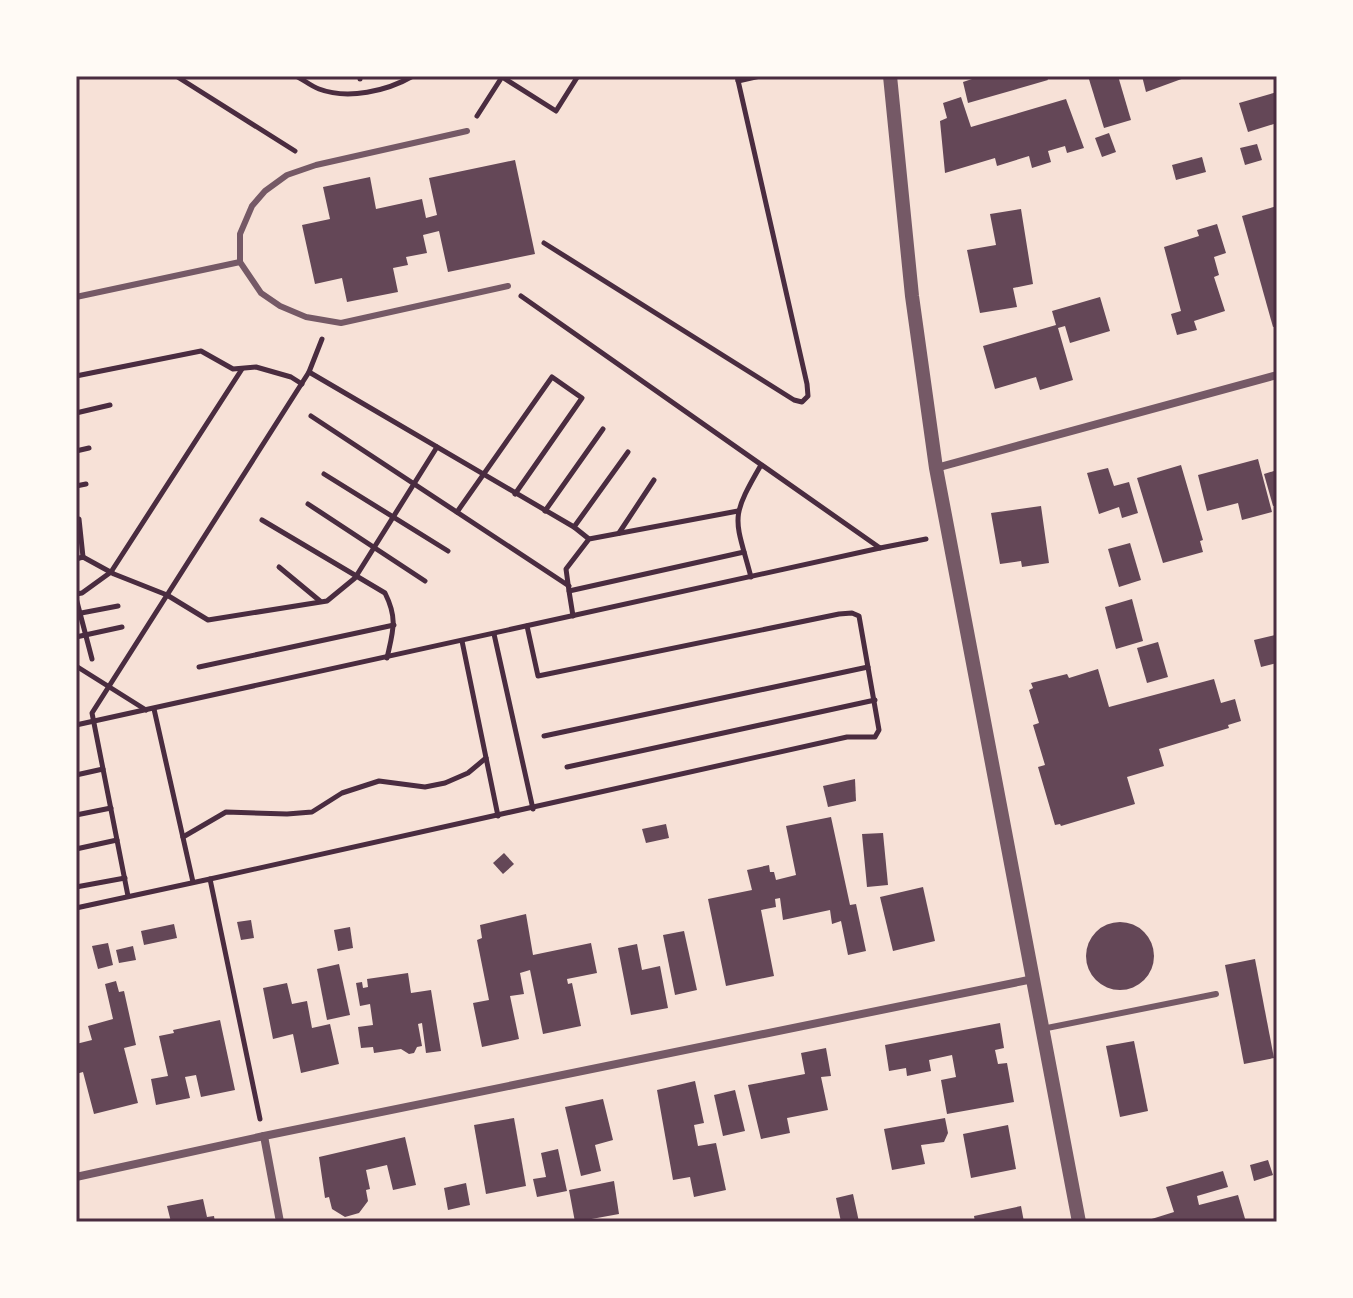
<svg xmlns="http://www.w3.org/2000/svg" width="1353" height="1298" viewBox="0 0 1353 1298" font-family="Manrope,sans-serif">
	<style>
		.building { fill: #644757 }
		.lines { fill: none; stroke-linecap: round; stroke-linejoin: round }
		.path { stroke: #4a2c40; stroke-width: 5 }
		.service { stroke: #755966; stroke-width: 6 }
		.minor { stroke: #755966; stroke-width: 8 }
		.tertiary { stroke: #755966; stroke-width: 14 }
		.neatline { fill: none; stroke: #4a2c40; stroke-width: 3 }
	</style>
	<rect width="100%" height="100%" fill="#f7e1d7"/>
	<g class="building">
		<polygon points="974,76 1046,76 1048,80 968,103 963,82 975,78"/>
		<polygon points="1088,76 1118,76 1131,120 1104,128"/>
		<polygon points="1142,76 1187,76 1187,77 1146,92"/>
		<polygon points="1277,92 1277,123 1248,132 1239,103"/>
		<polygon points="961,97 971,127 1066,99 1084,148 1067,153 1065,146 1048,151 1051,162 1032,168 1029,156 997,166 995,158 945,173 940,121 947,118 943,103"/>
		<polygon points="1109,133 1116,152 1102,157 1095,138"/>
		<polygon points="1257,144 1262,160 1245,165 1240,148"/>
		<polygon points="1202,157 1206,172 1176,180 1172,165"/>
		<polygon points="515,160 535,254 448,272 439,231 423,235 427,253 406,257 408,265 393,268 398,292 347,302 342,278 315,284 302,225 330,219 323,187 370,177 376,209 422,199 426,218 437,215 429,178"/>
		<polygon points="1277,206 1277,326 1273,327 1242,216"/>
		<polygon points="1021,209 1033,284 1013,288 1017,307 980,313 967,250 996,245 990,214"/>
		<polygon points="1217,224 1226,253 1214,257 1219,275 1214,277 1225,311 1194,321 1197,330 1177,335 1171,314 1181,311 1164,247 1199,236 1197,230"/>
		<polygon points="1100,297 1110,331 1070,343 1065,326 1058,328 1073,380 1040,390 1036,377 995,389 983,346 1056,325 1052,311"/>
		<polygon points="1258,459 1272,512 1242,520 1238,503 1207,511 1198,475"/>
		<polygon points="1181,465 1203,540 1200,541 1203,552 1163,563 1137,478"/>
		<polygon points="1108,468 1114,486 1129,482 1138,513 1122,518 1119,507 1099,514 1087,473"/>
		<polygon points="1277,470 1277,505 1273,506 1264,474"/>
		<polygon points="1041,506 1049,563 1022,567 1021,561 1000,564 991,513"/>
		<polygon points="1130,543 1141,580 1119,587 1108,549"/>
		<polygon points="1132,599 1143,641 1116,649 1105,607"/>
		<polygon points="1275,635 1277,663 1261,667 1254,640"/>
		<polygon points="1158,642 1168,677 1147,683 1137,648"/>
		<polygon points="1098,669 1109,707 1214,679 1221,703 1235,699 1241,721 1228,725 1229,728 1159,749 1164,766 1127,777 1135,804 1061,826 1060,824 1055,825 1038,767 1045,765 1033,725 1039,723 1029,690 1033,688 1031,683 1067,674 1069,678"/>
		<polygon points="855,779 856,801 828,807 823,786"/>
		<polygon points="831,817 850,905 856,904 866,951 848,955 841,921 832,924 830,910 783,920 780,898 775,899 776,907 761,910 774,976 726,986 708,899 752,890 747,870 769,865 770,872 774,872 776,880 796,875 786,826"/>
		<polygon points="666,824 669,838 646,843 642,829"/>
		<polygon points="883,833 888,885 867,887 862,834"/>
		<polygon points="504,853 514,864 503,874 493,863"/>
		<polygon points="923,887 935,941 893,951 880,897"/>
		<polygon points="526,914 533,955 591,943 597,973 567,979 568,984 572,983 581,1026 543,1034 530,970 520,973 524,994 510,996 519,1039 482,1047 473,1003 489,1000 477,940 482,938 480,925"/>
		<polygon points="251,920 254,938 241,940 237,922"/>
		<circle cx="1120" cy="956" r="34"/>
		<polygon points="174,924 177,938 144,945 141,931"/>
		<polygon points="350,927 353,948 338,951 334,930"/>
		<polygon points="684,931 697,990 675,995 663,935"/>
		<polygon points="108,943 113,965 98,969 92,946"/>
		<polygon points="637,944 642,970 660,966 668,1008 631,1015 618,948"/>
		<polygon points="133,946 136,960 119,963 116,950"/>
		<polygon points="1255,959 1274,1058 1244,1064 1225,965"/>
		<polygon points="339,964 350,1015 327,1020 317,969"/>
		<polygon points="408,973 411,993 431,990 441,1051 426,1053 422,1023 418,1024 422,1046 417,1047 414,1053 409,1054 401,1049 374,1053 373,1047 361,1048 358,1027 373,1025 370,1004 360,1006 356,983 362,982 363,988 368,987 367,979"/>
		<polygon points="116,981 119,992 124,991 136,1045 124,1048 138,1103 94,1114 83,1072 76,1074 76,1044 92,1040 88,1026 113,1019 105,984"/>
		<polygon points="287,983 292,1004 307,1001 312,1028 330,1024 339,1064 301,1073 293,1034 273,1039 263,988"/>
		<polygon points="220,1020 235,1090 201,1097 196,1075 185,1077 190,1098 156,1105 151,1079 168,1076 159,1036 174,1033 173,1030"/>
		<polygon points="1000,1023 1004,1048 995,1050 998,1064 1007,1063 1014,1102 947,1114 941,1080 956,1077 952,1055 929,1060 931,1071 907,1076 906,1068 889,1071 885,1045"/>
		<polygon points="1134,1041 1148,1111 1120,1117 1106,1046"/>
		<polygon points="826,1048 831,1076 821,1077 828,1110 787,1118 790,1133 761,1139 748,1085 805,1074 801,1053"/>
		<polygon points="695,1081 704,1123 694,1125 698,1146 716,1143 726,1190 694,1197 690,1177 673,1180 657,1090"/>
		<polygon points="735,1090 745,1131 723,1136 714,1095"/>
		<polygon points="603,1099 613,1140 595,1145 601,1171 581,1176 565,1107"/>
		<polygon points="514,1118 526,1186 486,1194 474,1125"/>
		<polygon points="945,1118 948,1133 944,1142 921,1145 925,1164 892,1170 884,1129"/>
		<polygon points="1008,1125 1016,1169 971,1178 963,1134"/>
		<polygon points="405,1137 416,1185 393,1190 387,1165 366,1170 370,1189 366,1190 368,1201 359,1213 345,1217 332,1209 329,1197 325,1198 319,1157"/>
		<polygon points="558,1149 567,1191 537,1197 533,1179 546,1177 541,1153"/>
		<polygon points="1268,1160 1273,1175 1254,1181 1250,1165"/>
		<polygon points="1223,1171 1228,1187 1197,1196 1199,1205 1238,1195 1246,1222 1142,1222 1174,1212 1166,1187"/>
		<polygon points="614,1181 619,1214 575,1222 569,1190"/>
		<polygon points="466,1183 470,1205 448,1210 444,1188"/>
		<polygon points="853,1194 859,1222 841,1222 836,1198"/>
		<polygon points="203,1199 207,1217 214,1216 215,1222 171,1222 167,1206"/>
		<polygon points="1021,1206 1024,1222 975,1222 974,1216"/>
	</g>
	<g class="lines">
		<g class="path">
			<polyline points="176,76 295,151"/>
			<path d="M296 76C304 80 311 86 319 89 348 100 387 91 413 76"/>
			<polyline points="360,76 360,79"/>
			<polyline points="502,77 556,111 578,76"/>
			<polyline points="738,81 760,76"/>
			<polyline points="477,116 502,77"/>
			<polyline points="544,243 794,400 802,402 808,396 807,384 737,76"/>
			<polyline points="521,296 880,548 926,539"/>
			<polyline points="309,372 574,527"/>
			<polyline points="76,376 201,351 233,369 256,367 291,377 302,384"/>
			<polyline points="76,413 110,405"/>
			<polyline points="311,416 569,586"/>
			<polyline points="76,451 89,448"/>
			<polyline points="324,474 448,551"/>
			<polyline points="76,486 86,484"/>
			<polyline points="308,504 425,581"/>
			<polyline points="545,511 603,429"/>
			<polyline points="457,512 552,377 582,398 515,494"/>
			<polyline points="76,520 79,519 83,557"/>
			<path d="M262 520 385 593C398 619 393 631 387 658"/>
			<polyline points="619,533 654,480"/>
			<polyline points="589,539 574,527 628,452"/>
			<polyline points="76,559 83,557 114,574 167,595 208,620 327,601 355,578 437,447"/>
			<polyline points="279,567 320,601"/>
			<path d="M751 577C735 517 729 520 761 465"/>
			<polyline points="569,591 566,569 589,539 738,511"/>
			<polyline points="76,594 82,593 111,572 242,369"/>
			<polyline points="76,598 92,659"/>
			<polyline points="76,614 118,606"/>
			<polyline points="573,616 569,591 744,552"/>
			<polyline points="494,634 533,809"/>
			<polyline points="76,637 122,627"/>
			<polyline points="462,641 498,816"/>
			<polyline points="76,666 146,710"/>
			<polyline points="199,667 394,625"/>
			<polyline points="154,709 193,882"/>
			<polyline points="76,725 880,548"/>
			<polyline points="544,736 868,667"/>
			<polyline points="567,767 875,700"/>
			<polyline points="76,775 103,769"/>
			<polyline points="76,815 111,808"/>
			<polyline points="183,837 226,812 287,814 312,812 342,793 379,781 425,787 445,783 468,773 486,758"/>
			<polyline points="76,849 117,840"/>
			<polyline points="210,879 847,737 875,737 879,730 859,616 852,613 839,614 538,676 527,626"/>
			<polyline points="76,887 125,878"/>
			<polyline points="128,896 92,713 309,372 322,339"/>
			<polyline points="76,908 210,879 260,1119"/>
		</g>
		<g class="service">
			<polyline points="467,131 316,165 287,175 265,191 252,206 240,234 240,262 261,293 280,306 306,317 341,323 508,286"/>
			<polyline points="76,297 240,262"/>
			<polyline points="1042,1029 1216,994"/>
		</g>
		<g class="minor">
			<polyline points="936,468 1277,375"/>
			<polyline points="264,1136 280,1222"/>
			<polyline points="76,1177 264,1136 1033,979"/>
		</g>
		<polyline class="tertiary" points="890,76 912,296 936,468 1079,1222"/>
	</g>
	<rect width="1353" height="1298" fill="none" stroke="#fffaf5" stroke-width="156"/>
	<rect x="78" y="78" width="1197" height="1142" class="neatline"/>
</svg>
